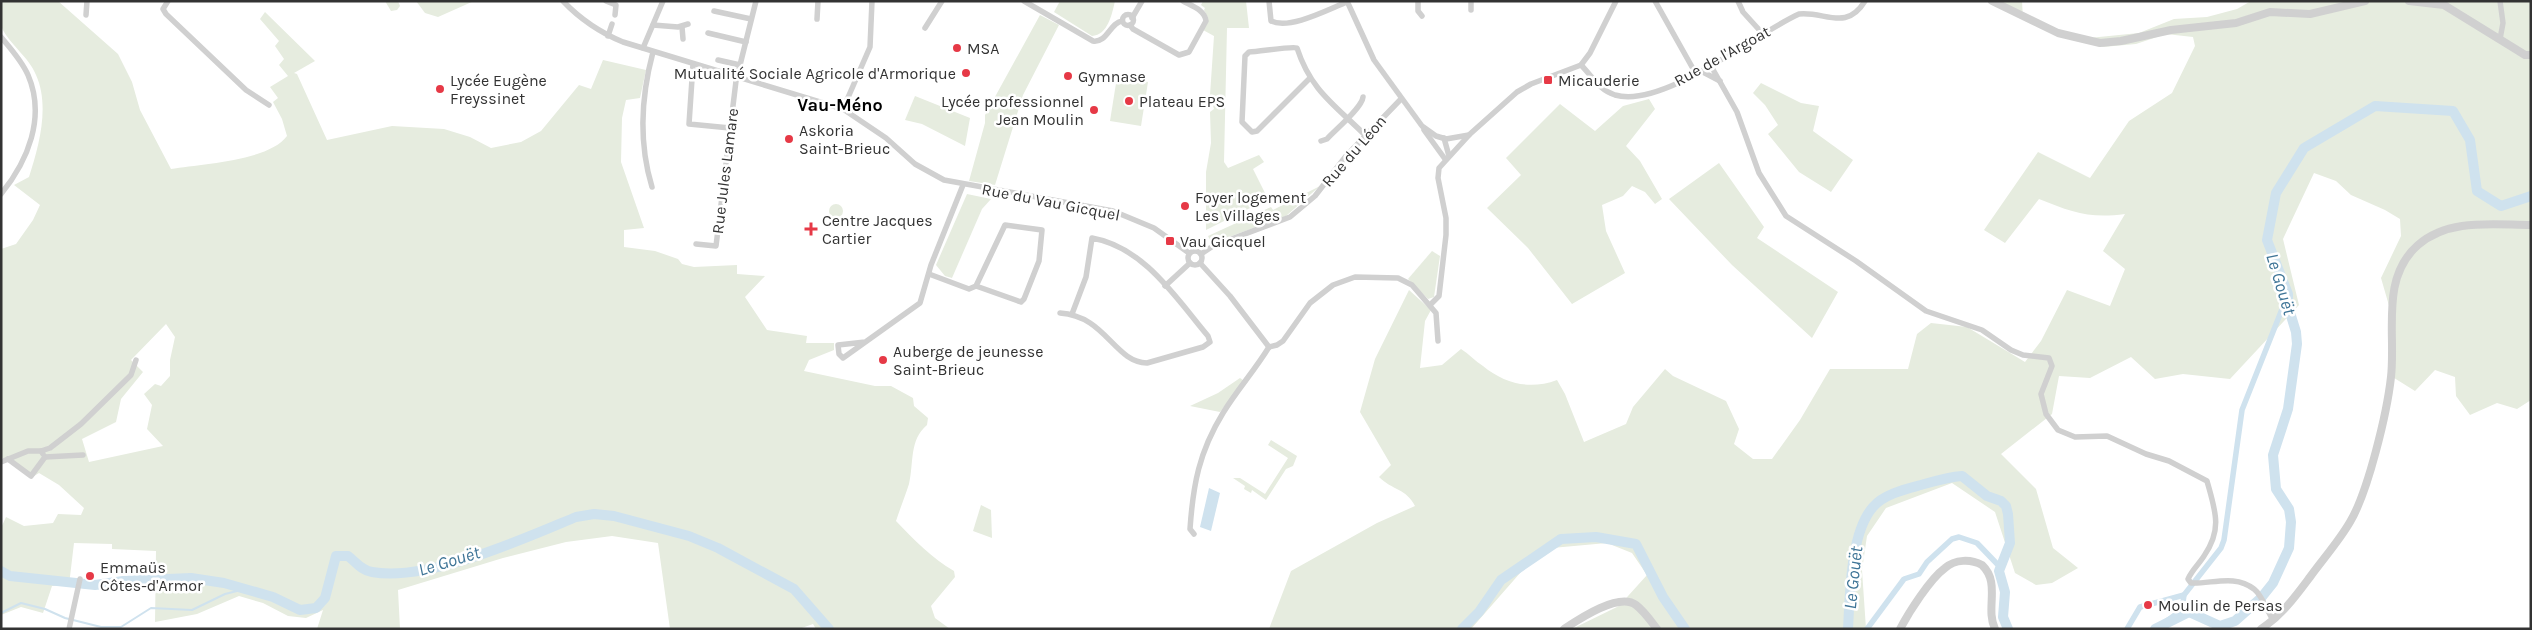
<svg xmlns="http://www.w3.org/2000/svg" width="2532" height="630" viewBox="0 0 2532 630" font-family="Karla,sans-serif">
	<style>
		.green { fill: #e6ecdf; fill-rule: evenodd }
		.water { fill: #cfe2ee }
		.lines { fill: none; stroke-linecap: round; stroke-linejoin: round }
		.stream { stroke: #cfe2ee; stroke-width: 2 }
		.canal { stroke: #cfe2ee; stroke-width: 5.5 }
		.river { stroke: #cfe2ee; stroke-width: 10 }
		.minor { stroke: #d0d0d0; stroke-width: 5.5 }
		.tertiary { stroke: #d0d0d0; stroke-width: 8 }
		.poi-dot { fill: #e63946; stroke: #fff; stroke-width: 2 }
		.labels { text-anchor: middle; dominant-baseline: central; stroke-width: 5; stroke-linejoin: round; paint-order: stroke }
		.poi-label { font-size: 16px; fill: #333; stroke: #fff; text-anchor: start }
		.street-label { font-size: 16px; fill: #333; stroke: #fff }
		.neighbourhood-label { font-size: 18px; font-weight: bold; fill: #000; stroke: #fff }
		.water-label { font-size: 18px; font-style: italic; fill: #3f7597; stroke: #fff }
	</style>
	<rect width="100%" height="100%" fill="#fff"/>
	<g class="green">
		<path d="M1 1H58L118 54 132 82 140 110 171 169C201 164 269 161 287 136L282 119 273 102 278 98 270 87 288 76 279 65 284 59 275 46 279 41 260 19 265 12 315 61 294 73 297 74 327 140 392 126 444 129 470 137 491 148 521 142 541 131 579 85 591 89 603 60 646 70 640 98 626 100 622 118 621 162 644 228 624 230V247L655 251 678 259 682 264 694 267 737 265V274L765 276 745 297 767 330 807 336 806 343H834V350L809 360 804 371 875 386H891L913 398 914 406 928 418 927 425C909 440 914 463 909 484 905 496 900 509 896 521 914 540 932 558 954 571L955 577 931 606 935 618 950 629H816L813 624 799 629H670L658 543 612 536 566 542 503 558 398 590 400 629H317L323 610 306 618 288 616 263 603 239 596 197 614 155 622 156 551 112 549V544L74 543 69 585 52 586 43 613 21 607 1 615V528L6 517 24 526 53 523 58 514 81 515 84 508 59 485 39 473 31 478 1 457V249L16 244 33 220 40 205 14 185 29 177C39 146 50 106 36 75 29 57 10 45 2 28 0 21 1 9 1 1ZM166 324 175 337 170 360V376L161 386 155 384 144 394 152 405 147 429 163 446 89 462 82 439 116 422 121 399 143 372 131 360Z"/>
		<polygon points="385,1 398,1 400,6 397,10 391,11"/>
		<polygon points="416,1 474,1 438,17 425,13"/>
		<path d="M1060 1H1115C1112 14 1108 35 1092 36L1054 12Z"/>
		<polygon points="1203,1 1246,1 1249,28 1227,28 1224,162 1228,168 1259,155 1264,162 1253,169 1268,199 1206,230 1206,172 1211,143 1210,112 1214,109 1210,95 1214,36 1203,30 1208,18 1204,10 1205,8 1201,5"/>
		<polygon points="1998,1 2022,1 2023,19"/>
		<path d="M2251 1H2531V400L2517 409 2497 403 2470 415 2456 396 2455 377 2435 370 2415 391 2391 376 2392 316 2381 278 2401 236 2400 219 2385 210 2351 195 2336 181 2314 173 2283 239 2299 305 2230 379 2183 374 2155 379 2131 357 2090 378 2059 376 2052 414 2001 454 2036 489 2053 548 2078 568 2052 583 2036 585 2015 573 1995 512 1952 483 1886 508 1867 536 1862 570 1866 629H1572L1619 606 1647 575 1632 553 1607 543 1541 549 1471 629H1269L1291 571 1377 523 1415 506C1407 489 1392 490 1379 477L1391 465 1360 412 1375 359 1409 290 1431 310 1425 321 1420 368 1442 365 1461 349C1469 354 1475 361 1483 366 1505 384 1530 390 1557 380L1565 394 1584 442 1626 424 1633 407 1665 369 1673 376 1726 401 1739 429 1734 444 1753 459H1772L1800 420 1830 369H1908L1917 334 1931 323 1967 327 2025 362 2041 341 2067 290 2110 306 2125 269 2103 251 2125 214C2090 219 2071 212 2039 199L2005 243 1984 230 2038 152 2090 178 2129 121 2172 93 2195 46 2193 37 2166 34 2136 44 2103 47 2057 35 2089 38 2139 33 2174 19 2207 17 2237 9Z"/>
		<polygon points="1040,15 1059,25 1023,95 995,185 969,181 985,123 985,115"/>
		<polygon points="1117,77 1148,82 1141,126 1110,121"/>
		<polygon points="1761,83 1801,103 1819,106 1813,131 1853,160 1831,192 1799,172 1768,134 1778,125 1765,105 1753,93"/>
		<polygon points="915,96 970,118 965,146 922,124 905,120"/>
		<polygon points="1649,99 1655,109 1626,146 1640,161 1662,199 1655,204 1645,192 1632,186 1623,196 1602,205 1606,231 1625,273 1572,304 1528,248 1487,208 1521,175 1506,158 1560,104 1595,131 1623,106"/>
		<polygon points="1719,163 1764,227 1757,238 1838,292 1812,338 1732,265 1669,199"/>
		<polygon points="1320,186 1286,216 1215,242 1211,242 1208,236 1271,207 1273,210"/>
		<polygon points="967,194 991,199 982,209 952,278 945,276 936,265"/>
		<circle cx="836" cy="211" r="7"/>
		<polygon points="1432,251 1440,256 1434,297 1428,299 1408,279"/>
		<polygon points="1240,378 1247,383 1237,390 1220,412 1190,406 1218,393"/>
		<polygon points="1271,440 1297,456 1293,466 1286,469 1266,500 1252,490 1251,493 1244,489 1245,486 1233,478 1240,478 1265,494 1288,458 1268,445"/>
		<polygon points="981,505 991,510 992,538 973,531"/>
	</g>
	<polygon class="water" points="1209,488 1220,493 1211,531 1200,527"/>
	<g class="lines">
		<polyline class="stream" points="1,613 21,603 45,609 65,618 101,627 121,627 151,608 192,610 225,594 241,590"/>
		<g class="canal">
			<polyline points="2158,627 2182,610 2184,595 2221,548 2224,540 2242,410 2288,294"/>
			<polyline points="1867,629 1904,579 1919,574 1927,562 1952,539 1959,537 1977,543 2001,568"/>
			<polyline points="2127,629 2140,607 2184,595"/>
		</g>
		<g class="river">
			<path d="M1 571 10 576 95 585 123 581 191 578 224 583 273 597 300 610 316 608 325 598 336 556H348C356 562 361 570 372 572 428 582 523 539 576 517L594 514 614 516 689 536 718 548 794 589 829 629"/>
			<polyline points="1462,629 1479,612 1501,580 1561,539 1596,537 1636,544 1663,597 1685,629"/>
			<path d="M1848 629C1850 595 1850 533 1873 507 1884 494 1906 489 1921 485 1935 481 1948 477 1962 476L1987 496 2001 501 2006 506 2008 514 2010 543 1999 571 2005 592 2003 617 2008 629"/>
			<polyline points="2155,629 2189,612 2220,626 2235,621 2261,598 2273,583 2289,548 2291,522 2289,509 2276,489 2273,455 2288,409 2297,344 2296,332 2288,306 2288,294 2267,240 2276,193 2304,148 2375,106 2453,111 2470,140 2477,191 2501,206 2531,196"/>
		</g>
		<g class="minor">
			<polyline points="168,1 163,9 166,14 246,90 269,105"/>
			<path d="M563 1C581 20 599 32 623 42L843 109 886 138 915 164 944 180 1113 211 1154 228 1189 253"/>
			<polyline points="606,1 616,5 615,15"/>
			<path d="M1024 1 1093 41C1107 43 1110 23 1122 21"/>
			<path d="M1269 1 1271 21C1290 30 1329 9 1347 2"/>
			<polyline points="1347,1 1374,60 1422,126 1436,136 1446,139 1469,135"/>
			<polyline points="1418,1 1418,11 1422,16"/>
			<polyline points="1655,1 1696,74"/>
			<polyline points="1738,1 1743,12 1763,34"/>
			<polyline points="2500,1 2503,23 2500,39"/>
			<polyline points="1471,10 1471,1"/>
			<polyline points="714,11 751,19"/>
			<circle cx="1128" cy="20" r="5.5"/>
			<polyline points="86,15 87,1"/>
			<polyline points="1132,18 1142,1"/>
			<polyline points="817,19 818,1"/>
			<polyline points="653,25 678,27 688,24"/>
			<path d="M1130 25 1133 29 1179 55 1189 52 1206 21C1205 10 1192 6 1183 1"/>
			<polyline points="682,27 683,39"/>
			<polyline points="925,28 942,1"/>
			<polyline points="708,33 746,42"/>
			<polyline points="608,36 612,24"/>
			<path d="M1 37C11 49 22 61 28 75 46 117 28 161 1 194"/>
			<polyline points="643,48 663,1"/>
			<polyline points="718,60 740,65"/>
			<polyline points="693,64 689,124 730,128"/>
			<path d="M1581 65C1592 76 1599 90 1615 95 1664 109 1754 34 1799 14 1825 11 1846 32 1865 1"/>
			<path d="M1711 66 1737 112 1759 173 1786 216 1856 261 1926 311 1982 330 2011 350 2023 355 2049 358 2052 366 2041 394 2046 414 2058 430 2075 437 2107 436 2146 454 2169 461 2207 481C2215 510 2223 529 2204 556 2199 564 2192 570 2188 579L2191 583C2212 584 2235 574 2254 589 2262 595 2267 611 2273 620"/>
			<polyline points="1701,71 1720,81"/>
			<path d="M1309 79 1257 131 1252 132 1242 122 1245 56 1249 52C1258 52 1291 46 1297 48 1311 91 1335 105 1366 136"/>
			<polyline points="843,109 870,47 872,1"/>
			<polyline points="1424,130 1445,159"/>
			<polyline points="1444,138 1449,156"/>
			<path d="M1321 141 1327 139C1335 130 1362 108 1363 97"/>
			<path d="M652 187C638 141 641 97 653 52"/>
			<polyline points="696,244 716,246 736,81 756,1"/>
			<circle cx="1195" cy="258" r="7"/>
			<polyline points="1201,254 1213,246 1290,217 1315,196 1346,156 1401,99"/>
			<polyline points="1200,263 1230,296 1269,347"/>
			<polyline points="929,274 969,289 976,286 1005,225 1042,230 1039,261 1024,299 1021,302 976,286"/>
			<polyline points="1165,286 1190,263"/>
			<polyline points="1430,305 1439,296 1446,235 1446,218 1438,178 1439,168 1470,134 1517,92 1531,84 1581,65 1590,53 1616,1"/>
			<path d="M1060 313C1106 316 1114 362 1147 363L1203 347 1210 342 1208 336C1176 298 1144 247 1092 238L1086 277 1072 314"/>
			<polyline points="865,342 838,345 839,354 843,358 920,303 931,265 963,185"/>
			<polyline points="1269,347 1277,345 1283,341 1310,303 1333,285 1355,277 1398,278 1412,285 1436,313 1438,341"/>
			<polyline points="41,451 50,448 81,424 131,375 136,360"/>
			<polyline points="45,457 83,455"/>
			<polyline points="8,459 31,476 45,457"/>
			<polyline points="1,462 28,451 41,451 43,454"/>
			<path d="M1194 534 1190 529C1193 485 1199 452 1223 413 1237 390 1255 370 1269 347"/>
			<polyline points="69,629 80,579"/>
		</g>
		<g class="tertiary">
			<polyline points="1992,1 2058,33 2100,43 2121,41 2171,30 2236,23 2270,12 2310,14 2365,1"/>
			<polyline points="2409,1 2444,5 2517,50 2525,55 2531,55"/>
			<path d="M1564 629C1579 619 1619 592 1636 605 1644 611 1651 621 1657 629"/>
			<path d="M1900 629C1909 612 1930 579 1945 568 1955 559 1971 559 1982 565 2001 583 1985 608 1995 629"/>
			<path d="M2261 629C2282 615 2295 597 2310 577 2323 559 2339 541 2350 522 2368 492 2387 413 2391 377 2396 333 2380 278 2418 245 2449 218 2493 225 2531 225"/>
		</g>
	</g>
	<g class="poi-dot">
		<circle cx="957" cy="48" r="5"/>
		<circle cx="966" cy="73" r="5"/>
		<circle cx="1068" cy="76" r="5"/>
		<rect x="1543" y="75" width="10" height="10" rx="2.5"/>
		<circle cx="440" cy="89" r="5"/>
		<circle cx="1129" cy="101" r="5"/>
		<circle cx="1094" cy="110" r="5"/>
		<circle cx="789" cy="139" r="5"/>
		<circle cx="1185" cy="206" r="5"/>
		<path d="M808.5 221.5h5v5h5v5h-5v5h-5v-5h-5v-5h5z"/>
		<rect x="1165" y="236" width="10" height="10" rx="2.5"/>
		<circle cx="883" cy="360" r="5"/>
		<circle cx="90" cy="576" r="5"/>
		<circle cx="2148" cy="605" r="5"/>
	</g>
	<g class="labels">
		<g class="poi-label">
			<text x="967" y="48">MSA</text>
			<text x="956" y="73" text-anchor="end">Mutualité Sociale Agricole d'Armorique</text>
			<text x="1078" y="76">Gymnase</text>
			<text x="450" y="80">Lycée Eugène<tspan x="450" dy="18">Freyssinet</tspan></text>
			<text x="1558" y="80">Micauderie</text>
			<text x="1084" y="101" text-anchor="end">Lycée professionnel<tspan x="1084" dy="18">Jean Moulin</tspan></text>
			<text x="1139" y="101">Plateau EPS</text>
			<text x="799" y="130">Askoria<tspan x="799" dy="18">Saint-Brieuc</tspan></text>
			<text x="1195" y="197">Foyer logement<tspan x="1195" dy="18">Les Villages</tspan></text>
			<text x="822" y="220">Centre Jacques<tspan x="822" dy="18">Cartier</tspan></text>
			<text x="1180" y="241">Vau Gicquel</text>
			<text x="893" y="351">Auberge de jeunesse<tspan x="893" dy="18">Saint-Brieuc</tspan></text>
			<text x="100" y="567">Emmaüs<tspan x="100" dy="18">Côtes-d'Armor</tspan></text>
			<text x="2158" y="605">Moulin de Persas</text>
		</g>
		<g class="street-label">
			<text transform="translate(1722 56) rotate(-29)">Rue de l'Argoat</text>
			<text transform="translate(1354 151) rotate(-49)">Rue du Léon</text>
			<text transform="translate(725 171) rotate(-83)">Rue Jules Lamare</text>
			<text transform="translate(1051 202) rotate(11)">Rue du Vau Gicquel</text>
		</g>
		<g class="neighbourhood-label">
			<text x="840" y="105">Vau-Méno</text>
		</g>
		<g class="water-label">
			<text transform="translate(2281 284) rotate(73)">Le Gouët</text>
			<text transform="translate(449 561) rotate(-17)">Le Gouët</text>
			<text transform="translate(1853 578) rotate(-84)">Le Gouët</text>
		</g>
	</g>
	<rect width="2532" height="630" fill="none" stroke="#333333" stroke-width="5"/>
</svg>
